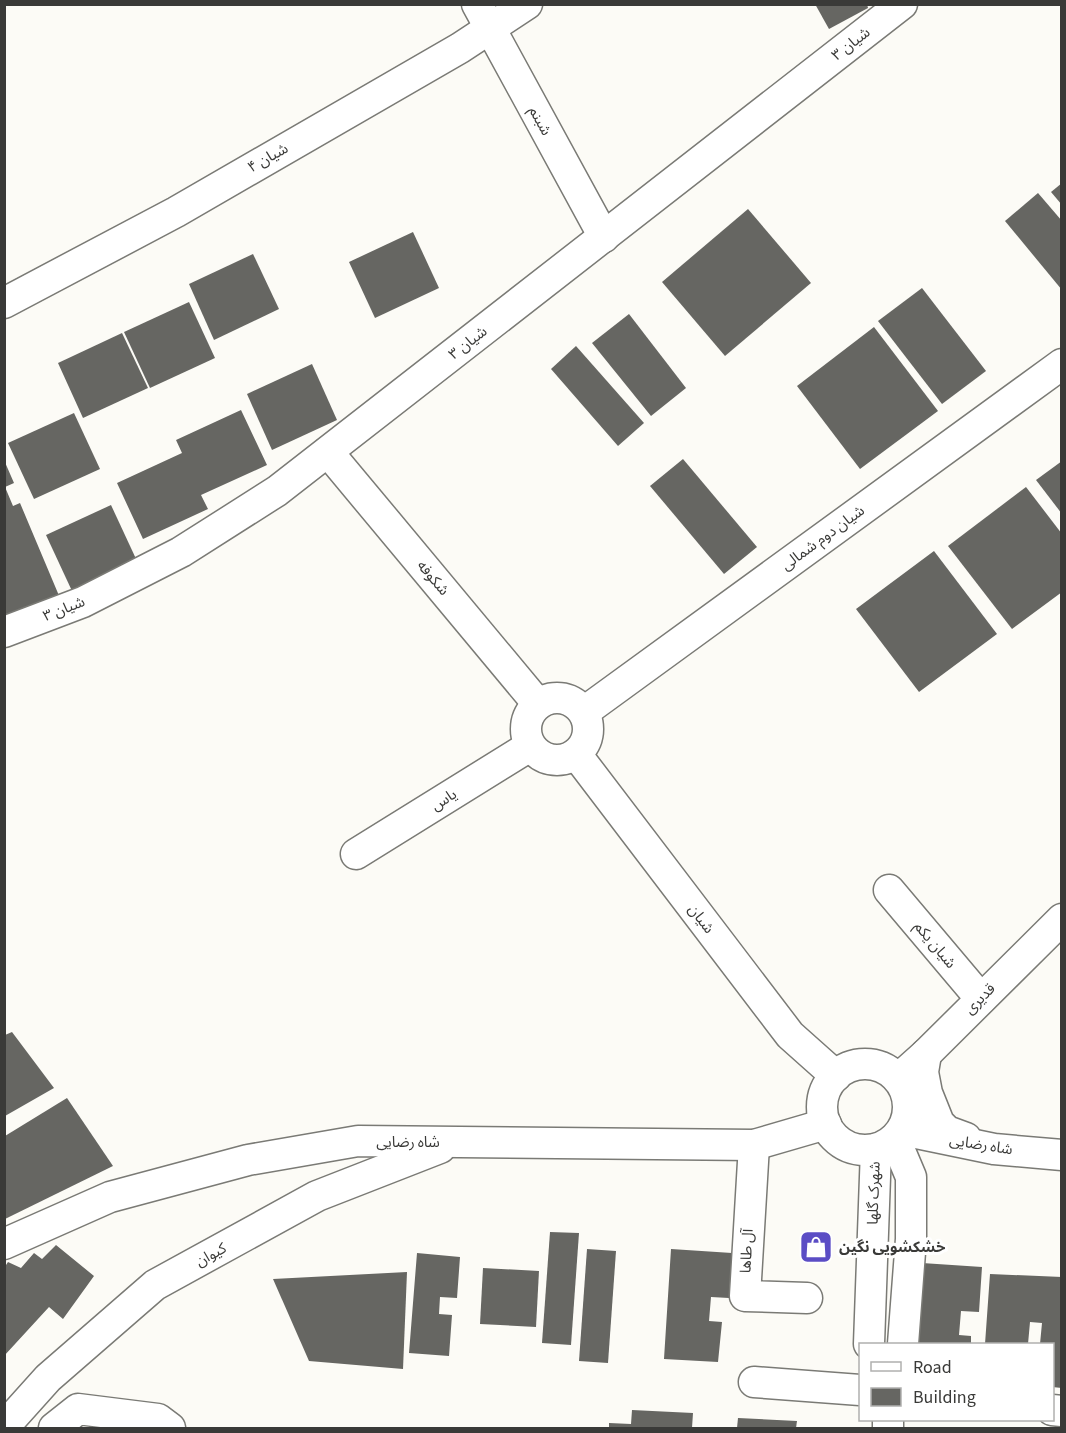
<svg xmlns="http://www.w3.org/2000/svg" width="1066" height="1433" viewBox="0 0 1066 1433" font-family="'Source Sans 3','Noto Sans Arabic',sans-serif">
	<style>
		.building { fill: #666662 }
		.lines { fill: none; stroke-linecap: round; stroke-linejoin: round }
		.minor-casing { stroke: #7a7a75; stroke-width: 33 }
		.minor { stroke: #fff; stroke-width: 30 }
		.labels { text-anchor: middle; dominant-baseline: central; stroke-width: 6; stroke-linejoin: round; paint-order: stroke }
		.street-label { font-size: 15px; fill: #3a3a38; stroke: #fff }
		.poi-label { font-size: 15px; font-weight: bold; fill: #3a3a38; stroke: #fff; text-anchor: start }
	</style>
	<rect width="100%" height="100%" fill="#fcfbf6"/>
	<g class="building">
		<polygon points="815,4 867,4 868,8 829,29"/>
		<polygon points="1062,183 1062,205 1051,192"/>
		<polygon points="1038,193 1062,221 1062,290 1005,221"/>
		<polygon points="748,209 811,283 725,356 662,282"/>
		<polygon points="413,232 439,288 375,318 349,262"/>
		<polygon points="253,254 279,309 214,340 189,284"/>
		<polygon points="922,288 986,371 942,404 878,321"/>
		<polygon points="189,302 215,358 150,388 124,332"/>
		<polygon points="629,314 686,388 651,416 592,343"/>
		<polygon points="874,327 938,411 860,469 797,386"/>
		<polygon points="122,333 148,388 83,418 58,363"/>
		<polygon points="576,346 644,423 618,446 551,369"/>
		<polygon points="312,364 337,420 272,450 247,394"/>
		<polygon points="241,410 267,465 201,495 208,509 143,539 117,483 182,453 176,440"/>
		<polygon points="74,413 100,469 34,499 8,443"/>
		<polygon points="683,459 757,547 724,574 650,486"/>
		<polygon points="4,460 14,483 5,487 13,506 20,503 60,598 4,622"/>
		<polygon points="1062,461 1062,514 1036,480"/>
		<polygon points="1026,487 1062,534 1062,592 1012,629 948,546"/>
		<polygon points="111,505 137,561 72,591 46,535"/>
		<polygon points="934,551 997,634 919,692 856,609"/>
		<polygon points="12,1032 54,1088 5,1116 5,1035"/>
		<polygon points="67,1098 113,1166 5,1219 5,1136"/>
		<polygon points="550,1232 579,1233 571,1345 542,1343"/>
		<polygon points="56,1245 94,1276 63,1319 49,1307 4,1356 4,1268 8,1262 21,1268 34,1253 42,1259"/>
		<polygon points="587,1249 616,1251 608,1363 579,1361"/>
		<polygon points="671,1249 732,1253 729,1298 711,1297 709,1321 722,1322 718,1362 664,1359"/>
		<polygon points="417,1253 460,1257 457,1298 440,1297 439,1314 452,1315 449,1356 409,1353"/>
		<polygon points="922,1263 982,1267 979,1312 961,1311 959,1335 971,1336 971,1344 916,1344"/>
		<polygon points="483,1268 539,1271 536,1327 480,1324"/>
		<polygon points="407,1272 403,1369 309,1361 273,1279"/>
		<polygon points="990,1274 1062,1277 1062,1388 1052,1387 1052,1344 1040,1344 1042,1323 1030,1322 1028,1344 985,1344"/>
		<polygon points="632,1410 693,1413 692,1428 609,1428 609,1423 631,1424"/>
		<polygon points="738,1418 797,1421 796,1428 737,1428"/>
	</g>
	<g class="lines">
		<g class="minor-casing">
			<g id="minor">
				<polyline points="477,4 604,237"/>
				<polyline points="4,303 176,212 460,48 527,4"/>
				<polyline points="328,452 538,704"/>
				<polyline points="4,632 83,602 181,552 277,491 902,4"/>
				<circle cx="557" cy="729" r="31"/>
				<polyline points="584,712 1062,364"/>
				<polyline points="576,754 790,1035 836,1076"/>
				<polyline points="356,854 530,746"/>
				<polyline points="889,890 981,999"/>
				<polyline points="926,1054 923,1072 927,1093 939,1123 947,1131 966,1138"/>
				<circle cx="865" cy="1107" r="43"/>
				<polyline points="898,1079 926,1054 1062,919"/>
				<polyline points="902,1130 994,1149 1062,1155"/>
				<polyline points="895,1139 911,1177 911,1239 903,1344"/>
				<polyline points="754,1145 745,1296 807,1298"/>
				<polyline points="4,1244 110,1197 248,1160 358,1141 754,1145 826,1124"/>
				<polyline points="869,1344 876,1149"/>
				<polyline points="754,1382 860,1390"/>
				<polyline points="1052,1410 1062,1411"/>
				<polyline points="888,1420 888,1428"/>
				<polyline points="4,1427 48,1378 155,1285 317,1196 440,1148"/>
				<polyline points="54,1428 78,1409 158,1419 170,1428"/>
			</g>
		</g>
		<use href="#minor" class="minor"/>
	</g>
	<defs>
		<g id="shop-square" transform="scale(1.725)"><rect x="-9" y="-9" width="18" height="18" rx="4" fill="#5b4dc5" stroke="#fff"/><path d="M-5-2.5h2.3a2.7 3.5 0 0 1 5.4 0H5L5.5 6h-11ZM-1.5-2.5h3a1.5 2.3 0 0 0-3 0Z" fill="#fff"/></g>
	</defs>
	<g fill-rule="evenodd">
		<use href="#shop-square" x="816" y="1247"/>
	</g>
	<g class="labels">
		<g class="street-label">
			<text transform="translate(851 44) rotate(-38)">شیان ۳</text>
			<text transform="translate(540 121) rotate(61)">شبنم</text>
			<text transform="translate(268 158) rotate(-30)">شیان ۴</text>
			<text transform="translate(468 343) rotate(-38)">شیان ۳</text>
			<text transform="translate(823 538) rotate(-36)">شیان دوم شمالی</text>
			<text transform="translate(433 578) rotate(50)">شکوفه</text>
			<text transform="translate(64 609) rotate(-22)">شیان ۳</text>
			<text transform="translate(444 800) rotate(-32)">یاس</text>
			<text transform="translate(701 919) rotate(53)">شیان</text>
			<text transform="translate(935 945) rotate(50)">شیان یکم</text>
			<text transform="translate(980 999) rotate(-45)">قدیری</text>
			<text x="408" y="1142">شاه رضایی</text>
			<text transform="translate(981 1145) rotate(9)">شاه رضایی</text>
			<text transform="translate(874 1193) rotate(-88)">شهرک گلها</text>
			<text transform="translate(747 1251) rotate(-87)">آل طاها</text>
			<text transform="translate(211 1255) rotate(-29)">کیوان</text>
		</g>
		<g class="poi-label">
			<text x="839" y="1247">خشکشویی نگین</text>
		</g>
	</g>
	<rect width="1066" height="1433" fill="none" stroke="#3a3a38" stroke-width="12"/>
	<rect x="859" y="1343" width="195" height="78" fill="#ffffff" stroke="#b0b0af" stroke-width="1.5"/>
	<rect x="871" y="1362" width="30" height="9" fill="#ffffff" stroke="#b0b0af" stroke-width="1.5"/>
	<text x="913" y="1373" font-size="18" fill="#3a3a38">Road</text>
	<rect x="871" y="1388" width="30" height="18" fill="#666662" stroke="#b0b0af" stroke-width="1.5"/>
	<text x="913" y="1403" font-size="18" fill="#3a3a38">Building</text>
</svg>
